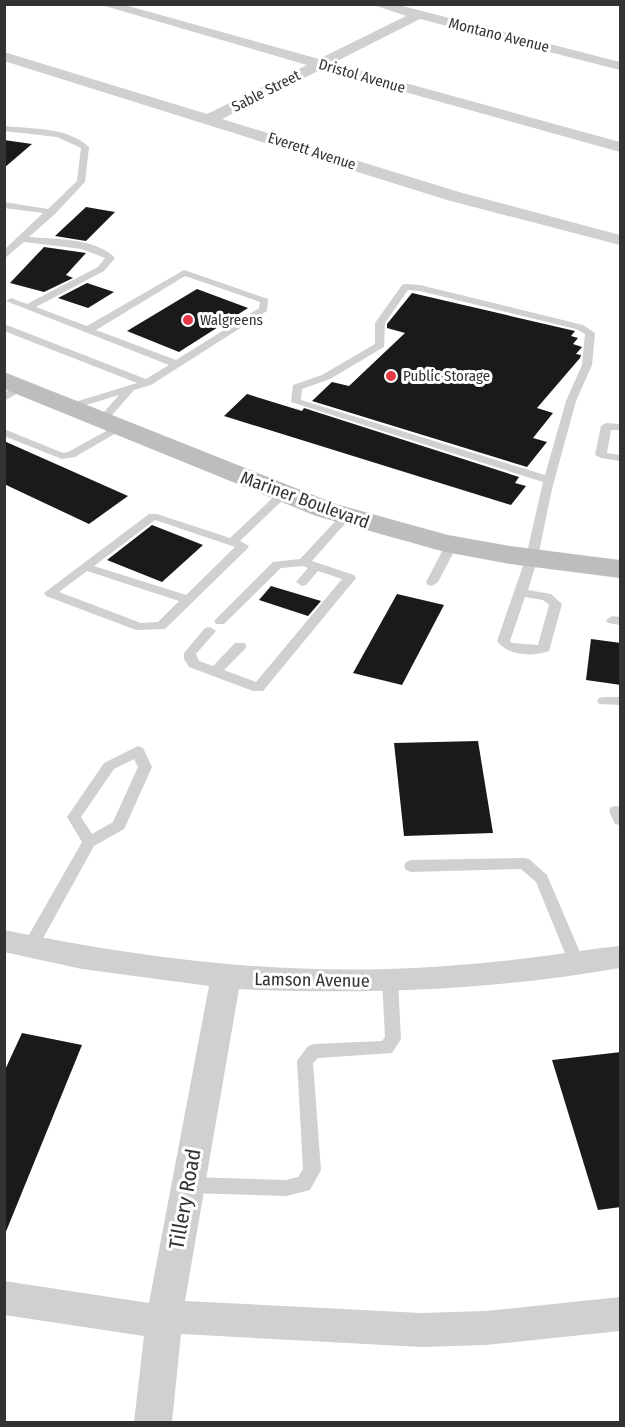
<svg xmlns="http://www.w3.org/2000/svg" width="625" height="1427" viewBox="0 0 625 1427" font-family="'Fira Sans Condensed',sans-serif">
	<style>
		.building { fill: #1a1a1a }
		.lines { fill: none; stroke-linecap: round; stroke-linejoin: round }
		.lane { fill: #d0d0d0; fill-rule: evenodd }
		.street { fill: #d0d0d0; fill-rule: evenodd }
		.secondary { fill: #bdbdbd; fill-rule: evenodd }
		.poi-dot { fill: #e63946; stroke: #fff; stroke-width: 2 }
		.labels { text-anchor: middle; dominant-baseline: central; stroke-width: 6; stroke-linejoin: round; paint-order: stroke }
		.far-street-label { font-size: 15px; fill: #333; stroke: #fff }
		.far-poi-label { font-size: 15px; fill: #333; stroke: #fff; text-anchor: start }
		.street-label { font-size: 18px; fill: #333; stroke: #fff }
		.near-street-label { font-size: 21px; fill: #333; stroke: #fff }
	</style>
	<rect width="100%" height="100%" fill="#fff"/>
	<g class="building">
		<polygon points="4,140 32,144 4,168"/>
		<polygon points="86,207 115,212 86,241 55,236"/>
		<polygon points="44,247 86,253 66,275 73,278 44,292 10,283"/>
		<polygon points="87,283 114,292 88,308 58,298"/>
		<polygon points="197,289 248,308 179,352 127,331"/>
		<polygon points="412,293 575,331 571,336 578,338 573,344 582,347 576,354 581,355 580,358 537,408 553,413 533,438 547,442 527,467 312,401 332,382 349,386 405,333 387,328 387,324"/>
		<polygon points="247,394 302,411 304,408 519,477 515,483 526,486 511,505 224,416"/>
		<polygon points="4,441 128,496 89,524 4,484"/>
		<polygon points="152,525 203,545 162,582 107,560"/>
		<polygon points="271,586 321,601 308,616 259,600"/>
		<polygon points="397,594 444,605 402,685 353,673"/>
		<polygon points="591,639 621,643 621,685 586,680"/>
		<polygon points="478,741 493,833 404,836 394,743"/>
		<polygon points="22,1033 82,1045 5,1234 4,1072"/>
		<polygon points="621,1052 621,1207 598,1210 552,1060"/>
	</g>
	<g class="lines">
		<g class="lane">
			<path d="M4 126C32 129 68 127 89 147L85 182 55 214 29 237C55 239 96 238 115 258L104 271 36 307 87 326 184 270 268 299 267 311 151 385 134 390 106 422 102 423 97 420 119 395 73 409H65V405L137 383 4 331V324L146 379 169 365 6 301 11 298 27 304 98 267 105 258 82 249 24 242 4 259V250L43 213 4 208V202L48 209 77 181 81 148 57 137 4 131ZM185 276 260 302 259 308 176 360 96 330Z"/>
			<path d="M405 284 420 285 583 325 595 333 592 365 576 401 552 489 538 557 528 590 551 594 562 604 549 651C532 657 508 656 497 641L526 557 543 482 291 402 293 385 322 375 375 344V323L402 285ZM408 290 420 291 576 329 585 334 582 365 566 401 545 475 301 400 302 389 330 379 384 347 385 323ZM525 597 543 600 549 605 538 645 512 643 510 641Z"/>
			<polygon points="21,384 25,385 25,389 4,401 4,393"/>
			<polygon points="606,423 620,424 620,430 611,430 607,453 620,455 620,461 601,458 595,455 601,426"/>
			<polygon points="119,424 123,425 123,429 75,457 62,459 4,436 4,429 63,453 68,452"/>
			<path d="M283 491 289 494 287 496 240 541 249 546 247 549 165 629 136 630 46 596 44 593 149 514H157L230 538 279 492ZM155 520 235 547 186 595 94 566ZM87 571 179 601 158 622 141 623 59 592Z"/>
			<polygon points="346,512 350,514 352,516 350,518 312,561 354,575 356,578 263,691 253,691 189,667 184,659 184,653 205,628 210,627 216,631 196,654 199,661 213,666 235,643 245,643 246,646 245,649 224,670 256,682 342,579 318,571 306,585 302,586 296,582 308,568 303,566 281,568 224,624 216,624 214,621 273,562 300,559 342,514"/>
			<polygon points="452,540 458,544 438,582 432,586 428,585 426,582 446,544"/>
			<polygon points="612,616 620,617 620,625 608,623 606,620"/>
			<polygon points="604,697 620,697 620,705 599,704 597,701 599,698"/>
			<path d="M138 746 143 748 152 767 126 825 124 829 94 846 36 951 30 953 24 951 22 947 82 842 67 817 104 763ZM134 759 138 767 113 822 92 834 81 817 114 769Z"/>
			<polygon points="616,806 620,807 620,825 615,824 609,811 611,807"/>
			<polygon points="524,858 529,859 547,875 585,964 583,968 577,970 571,968 536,882 521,869 411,872 406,870 404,866 406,862 411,860"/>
			<polygon points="390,975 396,977 398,981 401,1039 392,1053 318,1058 313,1063 321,1170 310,1190 286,1196 188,1193 182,1191 179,1185 182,1179 188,1177 286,1180 298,1177 303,1169 297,1061 308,1046 314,1044 382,1041 385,1037 382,981 384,977"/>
		</g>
		<g class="street">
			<polygon points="98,4 121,4 319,59 406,16 371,4 395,4 620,62 620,70 420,19 333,63 620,142 620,152 322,69 222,119 459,192 620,235 620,245 447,200 4,61 4,52 207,114 307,65"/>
			<path d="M4 930C131 956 259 973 389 969 441 967 493 963 544 956 569 953 595 948 620 946V968C494 990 367 995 239 989L185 1301 421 1313 486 1311 620 1297V1331L486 1345 421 1347 181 1334 172 1422H134L144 1336 4 1315V1281L149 1303 209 986 82 969 4 952Z"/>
		</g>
		<polygon class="secondary" points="4,372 336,504 448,535 510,546 620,560 620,578 510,564 445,552 316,516 4,389"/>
	</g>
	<g class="poi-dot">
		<circle cx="188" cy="320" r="6"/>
		<circle cx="391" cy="376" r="6"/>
	</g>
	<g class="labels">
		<g class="far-street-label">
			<text transform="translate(499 35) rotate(14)">Montano Avenue</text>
			<text transform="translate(362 76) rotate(16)">Dristol Avenue</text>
			<text transform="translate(266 91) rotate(-27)">Sable Street</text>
			<text transform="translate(312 151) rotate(18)">Everett Avenue</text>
		</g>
		<g class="far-poi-label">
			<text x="200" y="320">Walgreens</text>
			<text x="403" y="376">Public Storage</text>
		</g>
		<g class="street-label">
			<text transform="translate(305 500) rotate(20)">Mariner Boulevard</text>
			<text transform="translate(312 980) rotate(1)">Lamson Avenue</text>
		</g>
		<g class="near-street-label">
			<text transform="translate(185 1199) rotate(-80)">Tillery Road</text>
		</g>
	</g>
	<rect width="625" height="1427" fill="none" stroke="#333333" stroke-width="12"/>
</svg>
